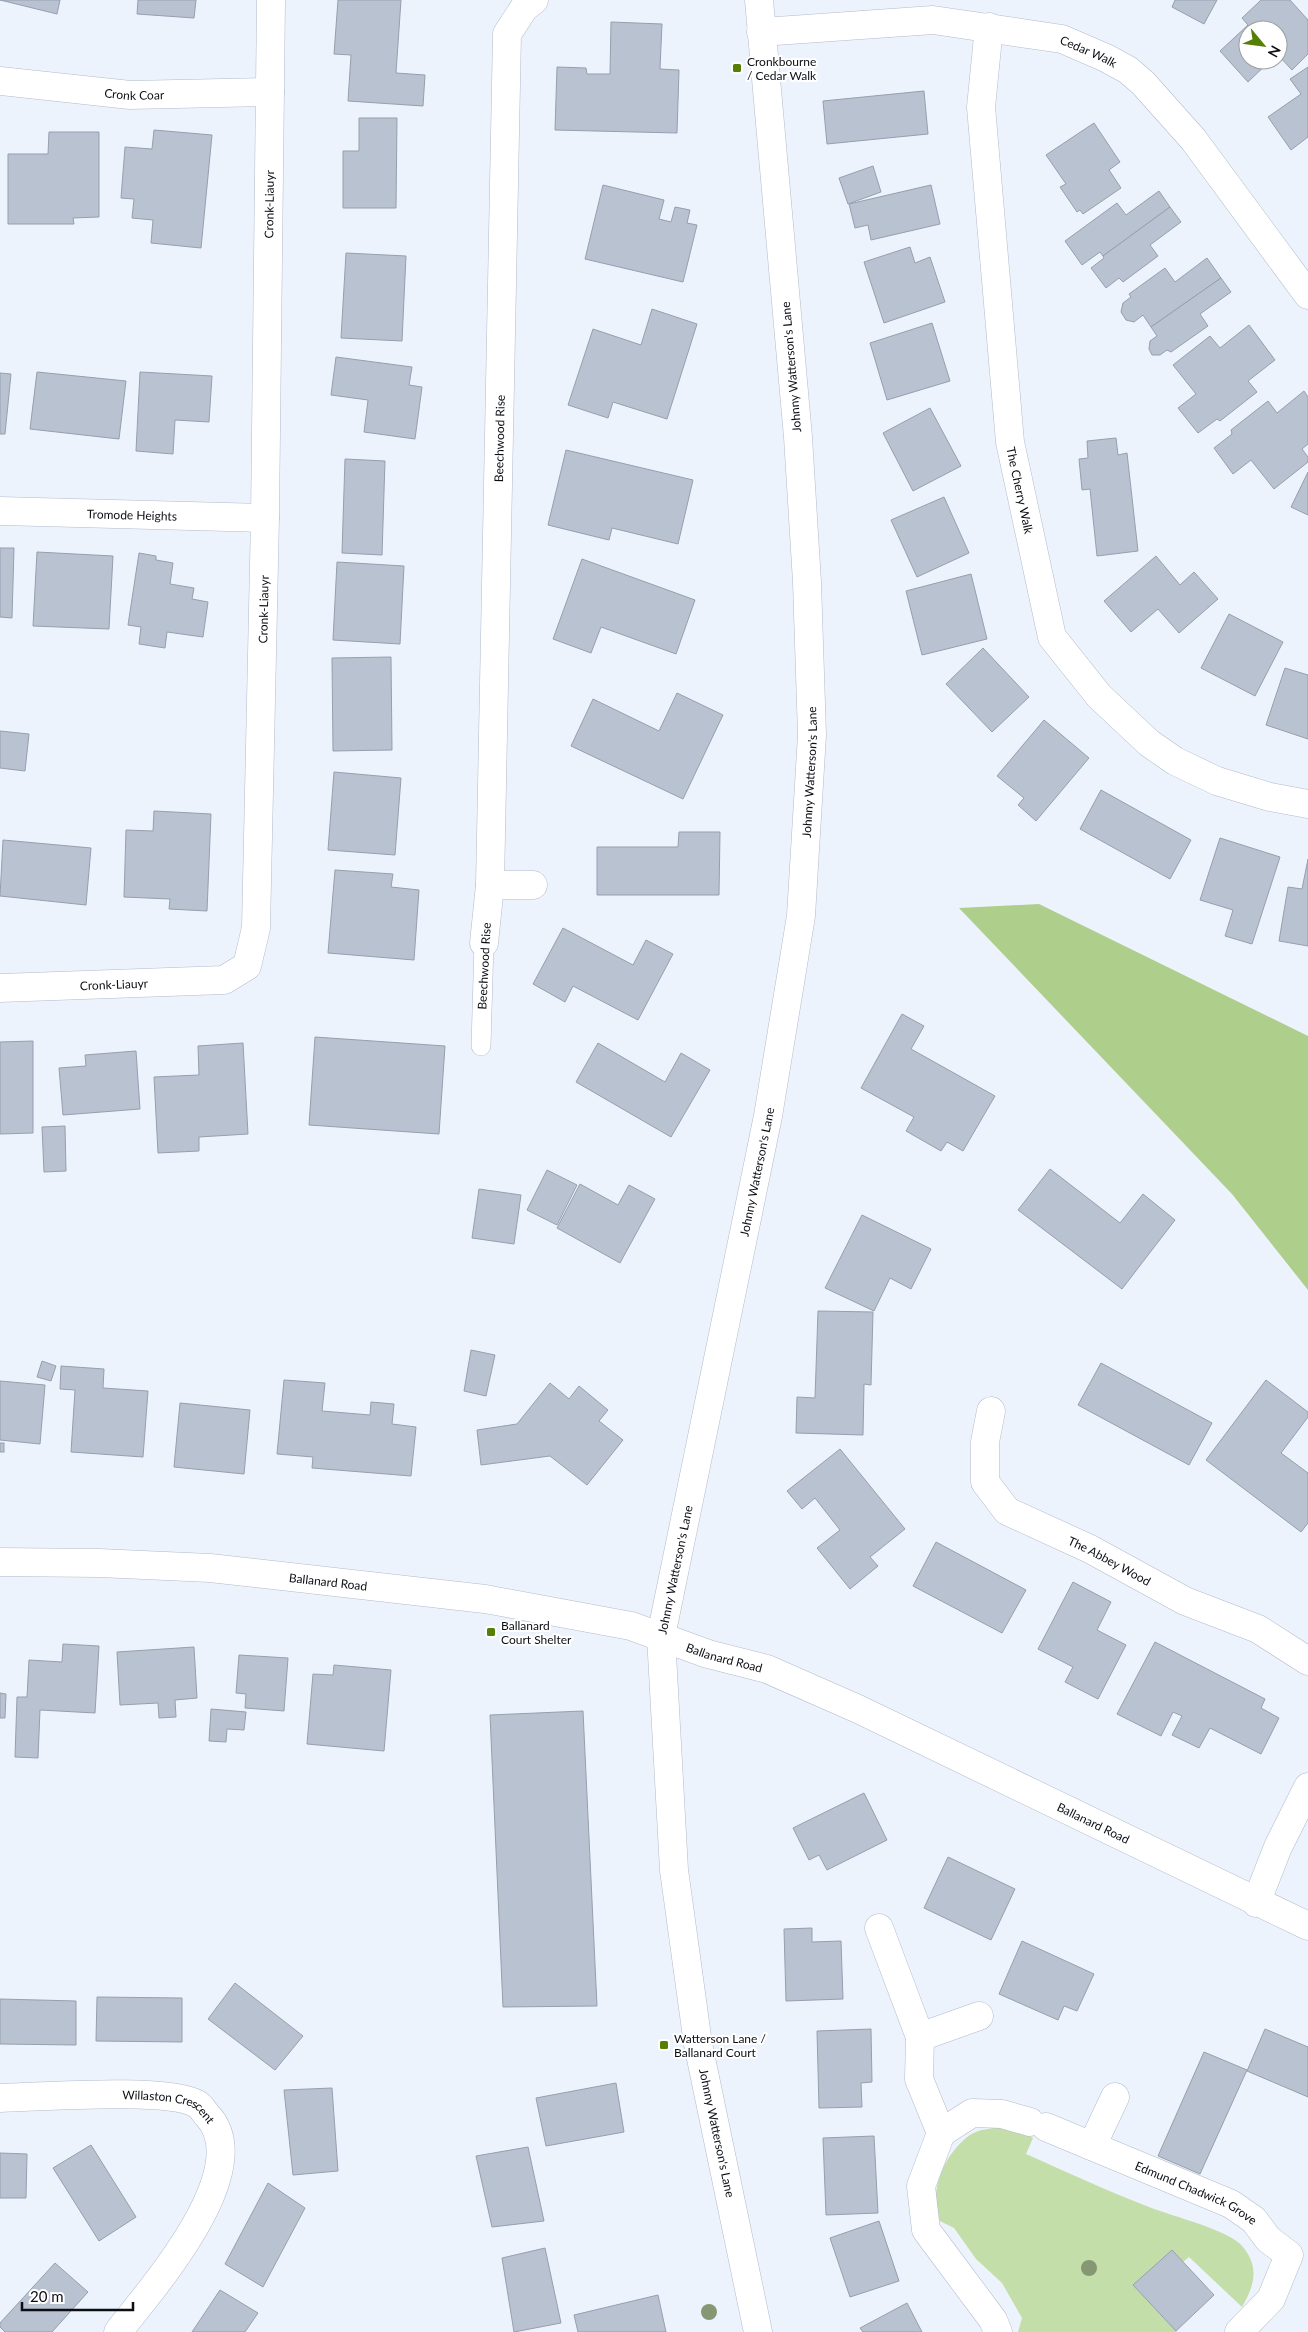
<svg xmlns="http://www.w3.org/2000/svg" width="1308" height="2332" viewBox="0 0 1308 2332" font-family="Lato,sans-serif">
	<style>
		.green { fill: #c3dea8 }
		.forest { fill: #aece8c }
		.building { fill: #b8c2d1; stroke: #959fae }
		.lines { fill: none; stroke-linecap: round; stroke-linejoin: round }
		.service-casing { stroke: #b2bbcb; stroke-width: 20 }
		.minor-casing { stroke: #b2bbcb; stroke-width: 29 }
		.primary-casing { stroke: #b2bbcb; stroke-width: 29 }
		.trunk-casing { stroke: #b2bbcb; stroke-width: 29 }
		.service { stroke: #fff; stroke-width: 19 }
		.minor { stroke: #fff; stroke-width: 28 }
		.primary { stroke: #fff; stroke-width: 28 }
		.trunk { stroke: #fff; stroke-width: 28 }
		.tree { fill: #869773 }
		.poi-dot { fill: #558004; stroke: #fff; stroke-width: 2 }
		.labels { text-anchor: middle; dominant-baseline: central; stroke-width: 4; stroke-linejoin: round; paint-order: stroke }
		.street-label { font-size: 12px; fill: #0b0e13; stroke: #fff }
		.poi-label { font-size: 12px; fill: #0b0e13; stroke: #fff; text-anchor: start }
	</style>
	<rect width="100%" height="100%" fill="#edf3fd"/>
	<path class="green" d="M1004 2127 1017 2130 1033 2138 1026 2154C1067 2172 1107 2191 1149 2207 1171 2216 1230 2230 1243 2247 1260 2268 1254 2286 1242 2307L1189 2257 1183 2262 1172 2250 1133 2285 1177 2332H1018L1022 2318 1002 2283 976 2259 954 2228 940 2221C928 2191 944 2154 970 2135 979 2129 993 2128 1004 2127Z"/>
	<polygon class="forest" points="1039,904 1308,1036 1308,1290 1232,1194 959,908"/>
	<g class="building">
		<polygon points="0,0 60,0 57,14"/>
		<polygon points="138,0 196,0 194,18 137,14"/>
		<polygon points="338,0 401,0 396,73 425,75 423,106 348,101 351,55 334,54"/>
		<polygon points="1175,0 1217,0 1204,24 1172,7"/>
		<polygon points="1261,0 1290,0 1308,20 1308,54 1292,70 1278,55 1278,30 1248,30 1248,60 1271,60 1248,82 1220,51 1248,25 1242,18"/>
		<polygon points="611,22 662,24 660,69 679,70 677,133 555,130 557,67 586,68 587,74 610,74"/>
		<polygon points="1308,67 1308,137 1291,150 1268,117 1301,94 1290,79"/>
		<polygon points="924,91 928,134 827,144 823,101"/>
		<polygon points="359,118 397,118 396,208 343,208 343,151 359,151"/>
		<polygon points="1094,123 1120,162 1109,170 1121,188 1083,214 1080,210 1077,212 1060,187 1066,184 1046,155"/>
		<polygon points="154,130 212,135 201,248 151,243 153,220 132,218 134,199 121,198 125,147 152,149"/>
		<polygon points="49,132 99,132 99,217 73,218 74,224 8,224 8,154 48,154"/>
		<polygon points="873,166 881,192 848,204 839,178"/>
		<polygon points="603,185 664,200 659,219 671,222 675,207 690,210 687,223 697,225 683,282 585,259"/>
		<polygon points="931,185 940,224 871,240 868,225 855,228 849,204"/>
		<polygon points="1159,191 1170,207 1103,256 1100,252 1082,265 1065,241 1117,203 1126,215"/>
		<polygon points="1170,207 1181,222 1150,245 1158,256 1123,282 1119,278 1106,288 1091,268 1104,258 1103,256"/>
		<polygon points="910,247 915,263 930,257 945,302 884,323 864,262"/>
		<polygon points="346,253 406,256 402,341 341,338"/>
		<polygon points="1207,258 1221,278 1151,327 1143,315 1134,322 1126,320 1121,312 1123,303 1131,297 1129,294 1165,268 1175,282"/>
		<polygon points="1221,278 1231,292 1200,314 1208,326 1171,352 1167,350 1160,355 1152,355 1149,349 1150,341 1157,336 1151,327"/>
		<polygon points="652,309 697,324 667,419 613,402 608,418 568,405 593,329 641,345"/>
		<polygon points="932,323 950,381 887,400 870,343"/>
		<polygon points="1249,325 1275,360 1248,381 1257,392 1220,421 1217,419 1198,433 1178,408 1196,394 1173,365 1210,336 1220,348"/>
		<polygon points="336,357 412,367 409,385 422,387 415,439 364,432 368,400 331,395"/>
		<polygon points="37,372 126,381 119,439 30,429"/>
		<polygon points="140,372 212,376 209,422 175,420 173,454 136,451"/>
		<polygon points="0,373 11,374 5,434 0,434"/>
		<polygon points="1304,391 1308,397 1308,444 1302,449 1308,457 1308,462 1274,489 1251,460 1233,474 1214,448 1232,434 1231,430 1268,401 1277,413"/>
		<polygon points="930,408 961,466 913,491 883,433"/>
		<polygon points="1116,438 1118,455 1127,453 1138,551 1097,556 1090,489 1082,490 1079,459 1088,458 1087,441"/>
		<polygon points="566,450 693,480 678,544 612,528 609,540 548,525"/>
		<polygon points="345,459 385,461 382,555 342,553"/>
		<polygon points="1308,472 1308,515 1291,507"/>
		<polygon points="944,497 969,553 917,577 891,520"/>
		<polygon points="0,548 14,548 12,618 0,617"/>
		<polygon points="37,552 113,556 109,629 33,626"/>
		<polygon points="139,553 156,556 156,560 173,563 170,584 194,588 192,599 208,602 203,637 167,632 165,648 139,644 141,627 128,625"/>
		<polygon points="1156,556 1180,585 1194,572 1218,599 1179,633 1158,609 1131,632 1104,601"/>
		<polygon points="582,559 695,600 676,654 601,627 591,653 553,639"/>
		<polygon points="337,562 404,566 400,644 333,640"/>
		<polygon points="971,574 987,639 922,655 906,591"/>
		<polygon points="1229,614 1283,642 1255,696 1201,668"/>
		<polygon points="983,648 1029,697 992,732 946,684"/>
		<polygon points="391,657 392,750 333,751 332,658"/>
		<polygon points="1285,668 1308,675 1308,739 1266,725"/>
		<polygon points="677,693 723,715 683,799 571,746 593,699 659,731"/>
		<polygon points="1044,720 1089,758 1036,821 1018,805 1024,798 997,776"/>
		<polygon points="0,731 29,734 25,771 0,768"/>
		<polygon points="334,772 401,778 395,855 328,850"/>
		<polygon points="1101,790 1191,840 1170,879 1080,829"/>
		<polygon points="154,811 211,814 207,911 169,909 170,899 124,897 126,830 153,831"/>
		<polygon points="679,832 720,832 719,895 597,895 597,847 678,847"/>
		<polygon points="1220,838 1280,857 1252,944 1225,936 1233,910 1200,900"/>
		<polygon points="3,840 91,848 86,905 0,896"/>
		<polygon points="1308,859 1308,946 1279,941 1288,887 1302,889"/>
		<polygon points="335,870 393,874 391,887 419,890 414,960 328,953"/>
		<polygon points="563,928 633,965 646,940 673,954 638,1020 573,986 565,1002 533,984"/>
		<polygon points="902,1014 924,1026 911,1049 995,1096 963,1151 947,1142 941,1151 906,1131 914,1117 861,1088"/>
		<polygon points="315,1037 445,1046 439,1134 309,1125"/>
		<polygon points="33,1041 33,1133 0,1134 0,1042"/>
		<polygon points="243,1043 248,1134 199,1137 199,1151 158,1153 154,1077 199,1075 198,1046"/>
		<polygon points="598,1043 665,1082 681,1053 710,1070 671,1137 576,1082"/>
		<polygon points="136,1051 140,1109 63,1115 59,1068 86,1066 85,1055"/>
		<polygon points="65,1126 66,1171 44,1172 42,1127"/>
		<polygon points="1050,1169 1120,1223 1143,1194 1175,1220 1122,1289 1018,1210"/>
		<polygon points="547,1170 577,1185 557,1225 527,1210"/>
		<polygon points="580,1184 618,1205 629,1185 655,1199 620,1263 557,1228"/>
		<polygon points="479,1189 521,1195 514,1244 472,1238"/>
		<polygon points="862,1215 931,1249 911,1289 890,1278 874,1311 825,1288"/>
		<polygon points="818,1311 873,1312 871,1385 864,1384 863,1435 796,1433 797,1397 815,1398"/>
		<polygon points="471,1350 495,1355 486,1396 464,1391"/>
		<polygon points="42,1361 56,1366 51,1381 37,1377"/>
		<polygon points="1101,1363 1212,1423 1189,1465 1078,1405"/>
		<polygon points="61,1366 104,1369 103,1388 148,1391 143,1457 71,1452 75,1390 60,1389"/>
		<polygon points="284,1380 325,1383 322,1411 370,1415 371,1402 394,1404 392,1424 416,1427 411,1476 312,1468 313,1457 277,1454"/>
		<polygon points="1266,1380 1308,1412 1308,1417 1281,1453 1308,1473 1308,1523 1301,1532 1206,1460"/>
		<polygon points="0,1381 45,1385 40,1444 0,1440"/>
		<polygon points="550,1383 569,1399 579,1386 608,1410 599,1421 623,1440 587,1485 550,1456 481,1465 477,1430 517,1424"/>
		<polygon points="180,1403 250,1410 244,1474 174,1467"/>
		<rect x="0" y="1443" width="4" height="9"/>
		<polygon points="840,1449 905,1529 870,1557 878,1566 850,1589 817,1548 840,1530 815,1498 802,1509 787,1491"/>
		<polygon points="936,1542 1026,1590 1002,1633 913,1586"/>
		<polygon points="1073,1582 1111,1602 1097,1630 1126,1645 1098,1699 1065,1682 1073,1667 1038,1649"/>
		<polygon points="1155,1642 1265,1699 1261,1708 1279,1718 1261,1754 1210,1728 1199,1748 1172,1735 1182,1716 1173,1712 1161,1736 1117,1714"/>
		<polygon points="63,1644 99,1646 95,1713 40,1710 38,1758 15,1757 17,1697 27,1697 29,1660 62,1662"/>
		<polygon points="194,1647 197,1698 175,1700 176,1717 159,1718 158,1703 120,1705 117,1652"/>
		<polygon points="239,1655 288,1658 284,1711 245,1708 246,1694 236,1693"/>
		<polygon points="334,1665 391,1670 384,1751 307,1744 313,1674 333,1675"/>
		<polygon points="0,1693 6,1694 5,1718 0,1718"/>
		<polygon points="211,1709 246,1712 244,1730 227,1729 226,1742 209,1741"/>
		<polygon points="583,1711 597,2006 503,2007 490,1715"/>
		<polygon points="864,1793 887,1840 827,1870 819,1855 809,1860 793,1828"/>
		<polygon points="948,1857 1015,1889 991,1940 924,1908"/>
		<polygon points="812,1928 812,1942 841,1941 843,1999 786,2001 784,1929"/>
		<polygon points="1022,1941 1094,1974 1077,2011 1064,2006 1058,2020 999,1994"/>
		<polygon points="235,1983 303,2036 275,2070 208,2019"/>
		<polygon points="97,1997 182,1998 182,2042 96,2041"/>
		<polygon points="0,1999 76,2001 76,2045 0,2044"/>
		<polygon points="871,2029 872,2082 861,2083 862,2107 819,2108 817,2031"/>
		<polygon points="1265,2029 1308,2047 1308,2097 1247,2071"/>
		<polygon points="1204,2052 1247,2070 1200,2174 1158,2156"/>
		<polygon points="616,2083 624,2132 546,2146 536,2098"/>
		<polygon points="332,2088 338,2171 293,2175 284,2090"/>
		<polygon points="874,2136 878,2213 826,2215 823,2138"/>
		<polygon points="91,2145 136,2217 99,2241 53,2168"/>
		<polygon points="528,2147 544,2221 492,2227 476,2156"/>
		<polygon points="0,2153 27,2154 26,2198 0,2198"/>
		<polygon points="268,2183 305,2208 263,2287 225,2264"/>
		<polygon points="879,2221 899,2281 850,2297 830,2238"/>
		<polygon points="545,2248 561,2323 514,2332 502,2258"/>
		<polygon points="1172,2250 1214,2295 1176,2331 1133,2285"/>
		<polygon points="55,2263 88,2292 52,2332 5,2332 0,2327 0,2323"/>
		<polygon points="220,2290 258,2313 245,2332 192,2332"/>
		<polygon points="658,2295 666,2332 578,2332 574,2315"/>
		<polygon points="907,2303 922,2332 863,2332 860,2328"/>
	</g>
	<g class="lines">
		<g class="service-casing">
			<polyline id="service" points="481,1046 484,943"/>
		</g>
		<g class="minor-casing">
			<g id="minor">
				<path id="s1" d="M989 27 981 107 1010 442 1052 637 1099 696 1149 743 1175 761 1217 781 1270 797 1308 804"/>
				<path id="s2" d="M761 32 933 20 1062 39 1106 58 1128 70 1143 83 1193 139 1308 295"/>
				<path id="s3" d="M0 81 130 95 270 92"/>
				<path id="s4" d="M0 511 265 518"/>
				<polyline points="490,885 533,885"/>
				<path id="s5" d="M484 943 490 885 507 34 524 8 534 0"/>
				<path id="s6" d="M0 988 224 980 247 966 256 928 265 518 271 0"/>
				<path id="s7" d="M991 1411 985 1442V1482L1007 1511 1090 1549 1185 1601 1258 1629 1308 1661"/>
				<polyline points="1256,1903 1278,1847 1308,1787"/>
				<polyline points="879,1928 920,2037 919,2079 941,2133 921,2186 926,2230 993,2320 998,2332"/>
				<polyline points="920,2037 979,2016"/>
				<path id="s8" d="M0 2098C39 2097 169 2087 197 2104 201 2106 204 2112 207 2115 258 2169 152 2288 118 2332"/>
				<path id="s9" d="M1046 2127 1231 2204 1254 2220 1268 2239 1289 2255 1271 2299 1239 2332"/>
				<polyline points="941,2133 972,2113 1002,2114 1030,2122"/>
				<polyline points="1092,2146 1115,2097"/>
			</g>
		</g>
		<g class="primary-casing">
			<g id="primary">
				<path id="s10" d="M0 1562 99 1563 210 1568 485 1599 631 1626 708 1654 767 1669 858 1709 1308 1926"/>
			</g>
		</g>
		<g class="trunk-casing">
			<g id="trunk">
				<path id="s11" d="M758 2332 698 2044 674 1870 661 1636 768 1116 801 916 812 735 807 582 798 437 759 0"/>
			</g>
		</g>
		<use href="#service" class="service"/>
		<use href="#minor" class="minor"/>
		<use href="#primary" class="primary"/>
		<use href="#trunk" class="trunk"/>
	</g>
	<g class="tree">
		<circle cx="1089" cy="2268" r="8"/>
		<circle cx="709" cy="2312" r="8"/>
	</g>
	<g class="poi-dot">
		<rect x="732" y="63" width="10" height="10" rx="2.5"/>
		<rect x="486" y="1627" width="10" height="10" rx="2.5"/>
		<rect x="659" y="2040" width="10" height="10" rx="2.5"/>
	</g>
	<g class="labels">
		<g class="street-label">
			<text stroke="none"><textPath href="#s2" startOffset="332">Cedar Walk</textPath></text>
			<text stroke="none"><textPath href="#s3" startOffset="135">Cronk Coar</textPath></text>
			<text stroke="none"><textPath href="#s6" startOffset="1014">Cronk-Liauyr</textPath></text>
			<text transform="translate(791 367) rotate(-95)">Johnny Watterson's Lane</text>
			<text stroke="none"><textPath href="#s5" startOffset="505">Beechwood Rise</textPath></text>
			<text stroke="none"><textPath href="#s1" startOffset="466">The Cherry Walk</textPath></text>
			<text stroke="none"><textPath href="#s4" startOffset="132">Tromode Heights</textPath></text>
			<text stroke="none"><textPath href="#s6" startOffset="609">Cronk-Liauyr</textPath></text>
			<text stroke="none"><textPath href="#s11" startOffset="1582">Johnny Watterson's Lane</textPath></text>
			<text transform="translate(484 966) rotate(-87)">Beechwood Rise</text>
			<text stroke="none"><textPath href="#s6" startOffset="114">Cronk-Liauyr</textPath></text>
			<text stroke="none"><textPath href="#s11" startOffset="1178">Johnny Watterson's Lane</textPath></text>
			<text stroke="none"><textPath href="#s7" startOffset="222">The Abbey Wood</textPath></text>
			<text stroke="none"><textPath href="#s11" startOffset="772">Johnny Watterson's Lane</textPath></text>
			<text stroke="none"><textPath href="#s10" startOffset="329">Ballanard Road</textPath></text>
			<text stroke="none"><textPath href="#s10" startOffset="734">Ballanard Road</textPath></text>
			<text stroke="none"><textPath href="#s10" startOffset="1139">Ballanard Road</textPath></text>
			<text stroke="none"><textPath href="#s8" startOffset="172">Willaston Crescent</textPath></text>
			<text transform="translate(717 2133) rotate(78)">Johnny Watterson's Lane</text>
			<text stroke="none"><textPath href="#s9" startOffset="164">Edmund Chadwick Grove</textPath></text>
		</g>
		<g class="poi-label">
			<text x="747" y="61">Cronkbourne<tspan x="747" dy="14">/ Cedar Walk</tspan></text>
			<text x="501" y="1625">Ballanard<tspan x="501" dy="14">Court Shelter</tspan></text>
			<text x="674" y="2038">Watterson Lane /<tspan x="674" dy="14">Ballanard Court</tspan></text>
		</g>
	</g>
	<g transform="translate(1263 45) rotate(119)"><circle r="24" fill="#ffffff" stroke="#9d9fa1"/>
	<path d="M0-4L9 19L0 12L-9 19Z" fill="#558004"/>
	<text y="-8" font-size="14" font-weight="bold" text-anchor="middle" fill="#0b0e13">N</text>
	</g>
	<path d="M22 2302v8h111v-8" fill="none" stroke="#0b0e13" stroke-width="2.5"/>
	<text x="30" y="2302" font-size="15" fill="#0b0e13" stroke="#ffffff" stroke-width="4" paint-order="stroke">20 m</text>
</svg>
